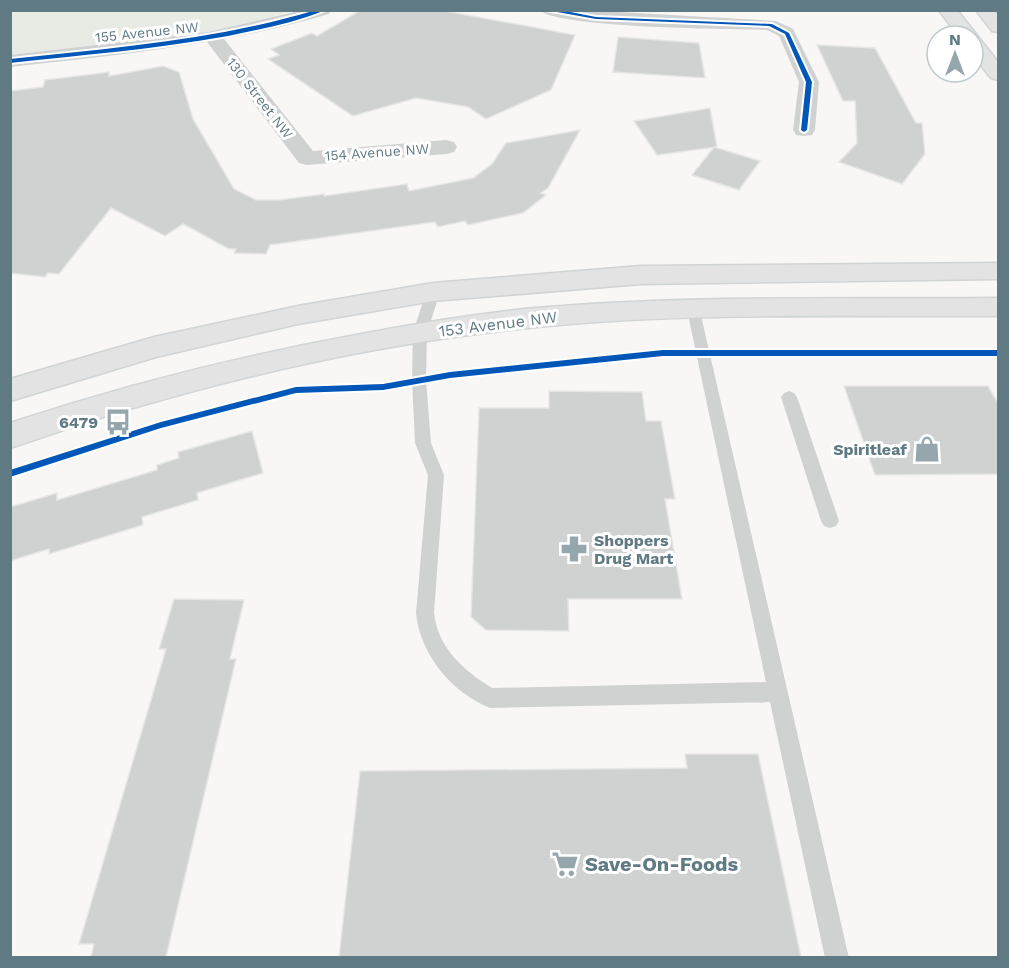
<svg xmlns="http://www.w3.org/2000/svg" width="1009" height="968" viewBox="0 0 1009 968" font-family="'Work Sans',sans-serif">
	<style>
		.green { fill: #e8ebe4 }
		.building { fill: #d0d2d2; stroke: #e7e6e6; stroke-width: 1.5 }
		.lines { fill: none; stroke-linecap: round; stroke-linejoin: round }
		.secondary-casing { stroke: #d1d4d5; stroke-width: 3 }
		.service { fill: #d0d1d1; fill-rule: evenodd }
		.minor { fill: #d0d1d1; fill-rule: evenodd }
		.tertiary { fill: #d0d1d1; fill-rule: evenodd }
		.secondary { fill: #e3e3e3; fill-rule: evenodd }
		.cycleway-casing { stroke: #fff; stroke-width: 4 }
		.cycleway { fill: #0057b8; fill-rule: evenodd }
		.labels { text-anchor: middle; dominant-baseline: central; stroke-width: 6; stroke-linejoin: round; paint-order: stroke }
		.far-street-label { font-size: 14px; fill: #607a84; stroke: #fff }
		.street-label { font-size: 16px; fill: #607a84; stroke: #fff }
		.poi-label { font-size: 16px; font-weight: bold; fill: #607a84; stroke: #fff; text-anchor: end }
		.near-poi-label { font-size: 20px; font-weight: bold; fill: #607a84; stroke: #fff; text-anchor: start }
	</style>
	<rect width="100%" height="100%" fill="#f8f7f6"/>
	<polygon class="green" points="10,11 292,11 237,27 197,34 11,55"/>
	<g class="building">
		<polygon points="361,10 440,10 575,35 551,90 486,119 468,107 416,98 353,116 268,59 279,55 271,49 312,33 317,36"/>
		<polygon points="618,37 699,43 705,78 613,72"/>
		<polygon points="817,45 875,48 916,123 922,123 925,154 902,184 839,162 857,143 855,101 843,101"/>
		<polygon points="163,66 179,72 193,119 234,189 256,200 279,200 324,194 324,196 407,184 409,191 473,178 492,164 506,143 580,130 548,188 541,193 546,195 523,213 468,225 465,221 438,227 435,222 270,245 266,254 234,253 236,249 229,249 183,224 165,236 111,208 59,274 48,273 45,277 10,273 10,91 43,87 45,80 109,72 109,76"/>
		<polygon points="710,108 717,147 657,155 634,121"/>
		<polygon points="714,147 760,161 739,190 692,175"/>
		<polygon points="844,386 988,386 999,405 999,474 875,475"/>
		<polygon points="549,391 642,392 646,421 661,421 675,499 665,499 682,599 568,599 569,631 486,630 471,617 479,408 549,408"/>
		<polygon points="252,431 263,473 197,493 198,500 142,517 143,525 49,554 49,549 10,561 10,507 57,493 57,500 157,470 157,465 179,458 178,452"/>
		<polygon points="174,599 244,600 230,659 236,659 166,957 91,957 94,944 79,944 166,649 159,649"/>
		<polygon points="685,754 758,754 801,957 339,957 360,771 687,768"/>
	</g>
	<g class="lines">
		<g class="secondary-casing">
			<g id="secondary">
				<polygon points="939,10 957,10 998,62 998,80 991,78 973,55 973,36 958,36"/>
				<polygon points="976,10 994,10 998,16 998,32 992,31"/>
				<polygon points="998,263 998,279 641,284 433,301 298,324 156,357 10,401 10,379 154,337 298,306 433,283 641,266"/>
				<path d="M998 298V316C836 317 671 311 510 330 385 344 260 371 140 406 96 418 54 434 10 448V423C122 386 236 357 351 336 412 324 473 314 535 308 689 295 844 299 998 298Z"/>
			</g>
		</g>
		<g class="service">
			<path d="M433 288 440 292 427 333 426 380 431 443 444 475 434 613C438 648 463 670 492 688L766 682 687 310 689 307H699L849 958H825L770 702 490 708C451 692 420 654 416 613L428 475 415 443 412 380 413 333 426 292Z"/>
			<polygon points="789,391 794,393 797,397 839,521 836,526 830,528 824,526 821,521 781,397 784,393"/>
		</g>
		<g class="minor">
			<path d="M540 10H583L776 21 793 29 819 82 815 130 812 135 804 136 796 135 793 130 799 82 779 36 767 30C734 29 554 28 540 10Z"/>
			<polygon points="213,32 220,34 313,151 446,140 454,142 457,147 454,152 446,154 307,165 299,163 204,38 206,34"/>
		</g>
		<path class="tertiary" d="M303 10H331L329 14C225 45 118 55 10 67V55L208 32Z"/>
		<use href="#secondary" class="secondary"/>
		<g class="cycleway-casing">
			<g id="cycleway">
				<path d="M316 10H325C295 23 260 29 228 36 156 49 83 55 10 63V59C114 48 216 40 316 10Z"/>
				<polygon points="546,10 560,10 596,17 772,24 789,33 812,82 807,130 804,132 801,130 806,82 785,34 769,26 596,19"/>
				<polygon points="663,350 998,350 998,356 663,356 450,378 383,390 296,393 161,428 10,477 10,470 161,422 296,387 383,384 450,372"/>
			</g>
		</g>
		<use href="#cycleway" class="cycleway"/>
	</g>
	<defs>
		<g id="bus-bare" transform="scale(2.07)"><path d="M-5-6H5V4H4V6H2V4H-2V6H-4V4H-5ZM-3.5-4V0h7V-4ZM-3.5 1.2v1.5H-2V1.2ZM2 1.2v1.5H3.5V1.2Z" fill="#95a6ac" stroke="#fff" stroke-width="2.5" paint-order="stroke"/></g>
		<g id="shop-bare" transform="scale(2.07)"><path d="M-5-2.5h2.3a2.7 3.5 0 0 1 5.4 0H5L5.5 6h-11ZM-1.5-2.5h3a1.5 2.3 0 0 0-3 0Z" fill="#95a6ac" stroke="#fff" stroke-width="2.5" paint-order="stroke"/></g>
		<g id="pharmacy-bare" transform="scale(2.07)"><path d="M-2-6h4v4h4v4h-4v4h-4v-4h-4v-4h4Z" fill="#95a6ac" stroke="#fff" stroke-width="2.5" paint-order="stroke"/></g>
		<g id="supermarket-bare" transform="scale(2.07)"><path d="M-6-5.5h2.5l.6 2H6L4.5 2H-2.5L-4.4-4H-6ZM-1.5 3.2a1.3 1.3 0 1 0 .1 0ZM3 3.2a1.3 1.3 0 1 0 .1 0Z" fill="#95a6ac" stroke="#fff" stroke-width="2.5" paint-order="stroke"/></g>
	</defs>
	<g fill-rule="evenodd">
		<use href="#bus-bare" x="118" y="422"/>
		<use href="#shop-bare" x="927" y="449"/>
		<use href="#pharmacy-bare" x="574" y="549"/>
		<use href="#supermarket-bare" x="565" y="864"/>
	</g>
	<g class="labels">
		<g class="far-street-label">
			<text transform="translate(147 32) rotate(-6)">155 Avenue NW</text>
			<text transform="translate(260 98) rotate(52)">130 Street NW</text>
			<text transform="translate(377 152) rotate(-4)">154 Avenue NW</text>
		</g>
		<g class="street-label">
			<text transform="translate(498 324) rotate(-7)">153 Avenue NW</text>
		</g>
		<g class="poi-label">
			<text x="98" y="422">6479</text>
			<text x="907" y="449">Spiritleaf</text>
			<text x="594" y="540" text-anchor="start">Shoppers<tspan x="594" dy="18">Drug Mart</tspan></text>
		</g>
		<g class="near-poi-label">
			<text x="585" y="864">Save-On-Foods</text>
		</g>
	</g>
	<rect width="1009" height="968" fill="none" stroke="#607a84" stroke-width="24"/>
	<g transform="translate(955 54)"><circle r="28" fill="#ffffff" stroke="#bfcace" stroke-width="1.5"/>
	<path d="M0-4.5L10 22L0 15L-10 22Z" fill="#95a6ac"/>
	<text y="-9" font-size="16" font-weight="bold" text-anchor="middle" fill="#607a84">N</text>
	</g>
</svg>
